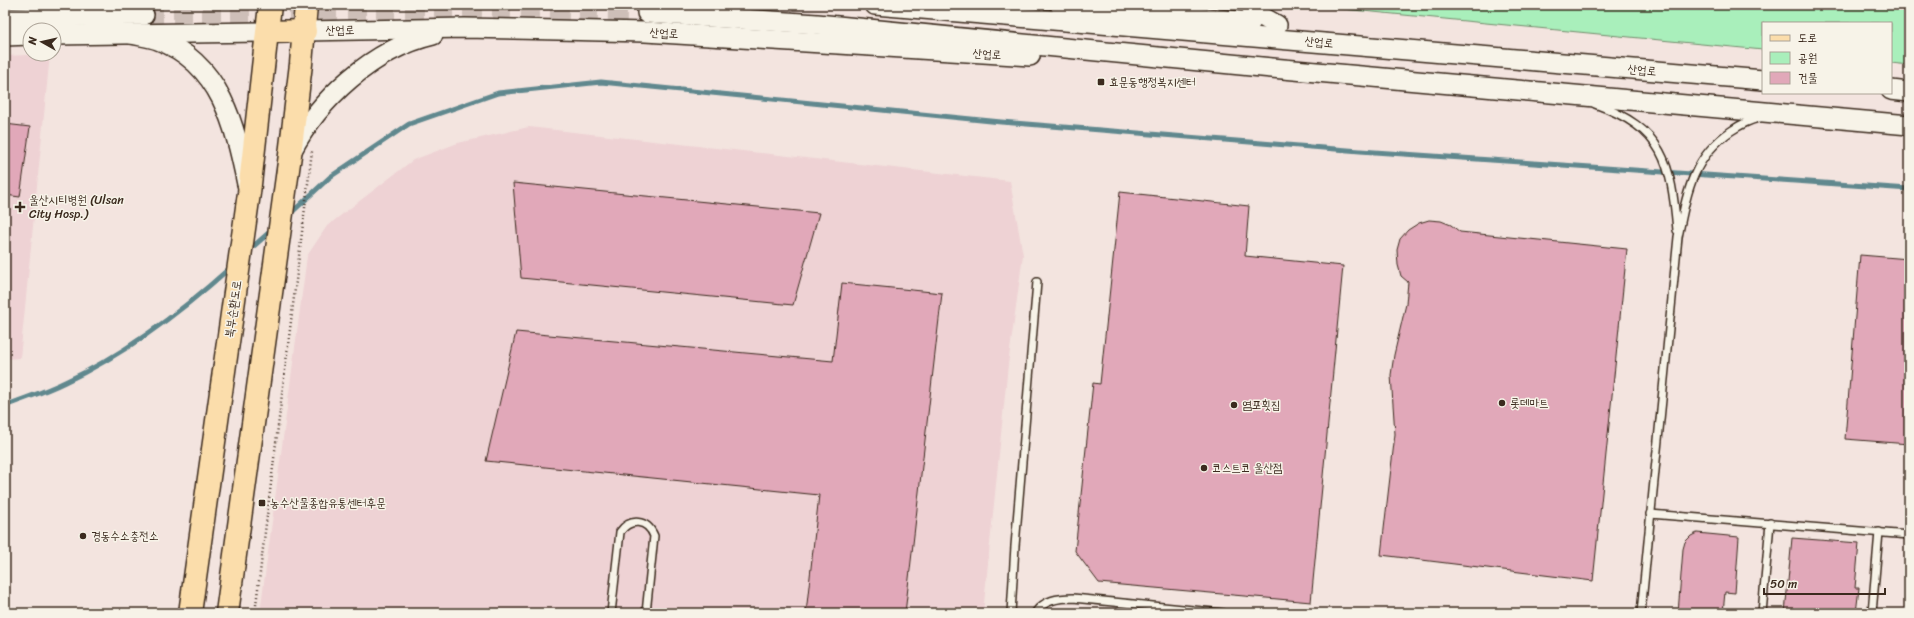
<svg xmlns="http://www.w3.org/2000/svg" width="1914" height="618" viewBox="0 0 1914 618" font-family="Sriracha,'Poor Story',sans-serif">
	<style>
		.built { fill: #eed2d4 }
		.green { fill: #a9efbb; stroke: #728c6c }
		.lines { fill: none; stroke-linecap: round; stroke-linejoin: round }
		.stream { stroke: #60888e; stroke-width: 5 }
		.building { fill: #e1a8b9; stroke: #3b2a1e }
		.secondary-tunnel { stroke: #cebfb8; stroke-width: 19; stroke-dasharray: 19 10; stroke-linecap: butt }
		.lane-casing { stroke: #3b2a1e; stroke-width: 10 }
		.secondary-casing { stroke: #3b2a1e; stroke-width: 22 }
		.primary-casing { stroke: #3b2a1e; stroke-width: 25 }
		.path { stroke: #3b2a1e; stroke-width: 2.5; stroke-dasharray: 1 3; stroke-linecap: butt }
		.lane { stroke: #f7f3e8; stroke-width: 7 }
		.secondary { stroke: #f7f3e8; stroke-width: 19 }
		.primary { stroke: #fbddab; stroke-width: 22 }
		.poi-dot { fill: #3b2a1e; stroke: #f7f3e8; stroke-width: 1.5 }
		.labels { text-anchor: middle; dominant-baseline: central; stroke-width: 3; stroke-linejoin: round; paint-order: stroke }
		.street-label { font-size: 12px; fill: #3b2a1e; stroke: #f7f3e8 }
		.poi-label { font-size: 12px; fill: #3b2a1e; stroke: #f7f3e8; text-anchor: start }
	</style>
	<rect width="100%" height="100%" fill="#f3e4df"/>
	<filter id="ink" filterUnits="userSpaceOnUse"><feTurbulence type="fractalNoise" baseFrequency=".025" numOctaves="2"/><feDisplacementMap in="SourceGraphic" scale="8" xChannelSelector="R" yChannelSelector="G"/><feConvolveMatrix kernelMatrix="1 2 1 2 8 2 1 2 1" color-interpolation-filters="sRGB"/></filter>
	<g filter="url(#ink)">
		<g class="built">
			<polygon points="50,54 20,358 5,359 5,56"/>
			<polygon points="529,127 1010,181 1023,255 1008,365 983,613 260,613 307,256 327,226 413,160 458,143"/>
		</g>
		<polygon class="green" points="1301,5 1909,5 1909,65 1891,63 1891,23 1763,23 1763,50"/>
		<g class="lines">
			<g class="stream">
				<polyline points="289,215 330,177 409,124 498,93 601,82 1001,122 1360,151 1909,189"/>
				<polyline points="248,251 272,230"/>
				<path d="M5 406C25 398 45 392 65 382 126 354 182 311 232 266"/>
			</g>
		</g>
		<g class="building">
			<polygon points="5,124 30,127 20,197 5,195"/>
			<polygon points="513,183 819,213 793,305 521,278"/>
			<polygon points="1120,192 1249,206 1245,256 1343,266 1311,602 1099,583 1075,551 1093,383 1100,384"/>
			<polygon points="1429,220 1441,221 1451,225 1460,232 1627,249 1593,581 1381,555 1395,434 1391,375 1394,355 1406,304 1408,282 1401,276 1398,265 1397,250 1400,239 1408,230 1419,223"/>
			<polygon points="1860,255 1909,259 1909,444 1845,439"/>
			<polygon points="842,283 942,293 905,613 806,613 819,495 486,461 516,332 833,361"/>
			<polygon points="1697,533 1739,537 1735,593 1725,592 1723,613 1678,613 1683,549 1685,542 1691,536"/>
			<polygon points="1792,538 1859,543 1855,588 1859,588 1856,613 1785,613"/>
		</g>
		<g class="lines">
			<polyline class="secondary-tunnel" points="144,15 466,10 647,13"/>
			<g class="lane-casing">
				<g id="lane">
					<path d="M1595 104C1664 129 1671 162 1677 230"/>
					<polyline points="1650,514 1909,535"/>
					<path d="M611 613 620 532C630 518 647 519 654 536L646 613"/>
					<polyline points="1011,613 1015,546 1037,282"/>
					<path d="M1035 613C1044 600 1058 598 1073 598L1223 613"/>
					<path d="M1641 613 1678 237C1687 193 1692 158 1731 131 1740 125 1749 120 1759 118"/>
					<polyline points="1762,613 1770,523"/>
					<polyline points="1872,613 1879,532"/>
				</g>
			</g>
			<g class="secondary-casing">
				<g id="secondary">
					<polyline points="875,5 1763,80"/>
					<polyline points="1060,5 1251,22"/>
					<polyline points="1250,5 1261,16 1277,25"/>
					<polyline points="647,13 817,24 1272,68 1909,125"/>
					<polyline points="5,18 144,15"/>
					<polyline points="305,31 465,28 645,32 1030,56"/>
					<path d="M131 34C140 36 150 37 158 40 221 63 235 126 247 184"/>
					<polyline points="54,35 268,32"/>
					<polyline points="5,36 30,35"/>
					<polyline points="1891,90 1909,92"/>
					<path d="M291 152C319 99 373 49 433 35"/>
				</g>
			</g>
			<g class="primary-casing">
				<g id="primary">
					<polyline points="268,32 305,31"/>
					<polyline points="190,613 249,193 270,5"/>
					<polyline points="227,613 290,155 301,64 306,5"/>
				</g>
			</g>
			<polyline class="path" points="255,613 312,151"/>
			<use href="#lane" class="lane"/>
			<use href="#secondary" class="secondary"/>
			<use href="#primary" class="primary"/>
		</g>
	</g>
	<g class="poi-dot">
		<rect x="1097" y="78" width="8" height="8" rx="2"/>
		<path d="M18 201h4v4h4v4h-4v4h-4v-4h-4v-4h4z"/>
		<circle cx="1502" cy="403" r="4"/>
		<circle cx="1234" cy="405" r="4"/>
		<circle cx="1204" cy="468" r="4"/>
		<rect x="258" y="499" width="8" height="8" rx="2"/>
		<circle cx="83" cy="536" r="4"/>
	</g>
	<g class="labels">
		<g class="street-label">
			<text transform="translate(340 30) rotate(-1)">산업로</text>
			<text transform="translate(664 33) rotate(3)">산업로</text>
			<text transform="translate(1319 42) rotate(5)">산업로</text>
			<text transform="translate(987 54) rotate(4)">산업로</text>
			<text transform="translate(1642 70) rotate(5)">산업로</text>
			<text transform="translate(233 309) rotate(-82)">북부순환도로</text>
		</g>
		<g class="poi-label">
			<text x="1109" y="82">효문동행정복지센터</text>
			<text x="29" y="200">울산시티병원 (Ulsan<tspan x="29" dy="14">City Hosp.)</tspan></text>
			<text x="1510" y="403">롯데마트</text>
			<text x="1242" y="405">염포횟집</text>
			<text x="1212" y="468">코스트코 울산점</text>
			<text x="270" y="503">농수산물종합유통센터후문</text>
			<text x="91" y="536">경동수소충전소</text>
		</g>
	</g>
	<rect width="1914" height="618" fill="none" stroke="#f7f3e8" stroke-width="20"/>
	<rect x="10" y="10" width="1894" height="598" fill="none" stroke="#3b2a1e" stroke-width="1.5" filter="url(#ink)"/>
	<rect x="1762" y="22" width="130" height="72" fill="#f7f3e8" stroke="#aca397"/>
	<rect x="1770" y="35" width="20" height="6" fill="#fbddab" stroke="#aca397"/>
	<text x="1798" y="42" font-size="12" fill="#3b2a1e">도로</text>
	<rect x="1770" y="52" width="20" height="12" fill="#a9efbb" stroke="#aca397"/>
	<text x="1798" y="62" font-size="12" fill="#3b2a1e">공원</text>
	<rect x="1770" y="72" width="20" height="12" fill="#e1a8b9" stroke="#aca397"/>
	<text x="1798" y="82" font-size="12" fill="#3b2a1e">건물</text>
	<g transform="translate(42 42) rotate(278)"><circle r="19" fill="#f7f3e8" stroke="#aca397"/>
	<path d="M0-3L7 15L0 10L-7 15Z" fill="#3b2a1e"/>
	<text y="-6" font-size="11" font-weight="bold" text-anchor="middle" fill="#3b2a1e">N</text>
	</g>
	<path d="M1764 588v6h121v-6" fill="none" stroke="#3b2a1e" stroke-width="2"/>
	<text x="1770" y="588" font-size="12" fill="#3b2a1e" stroke="#f7f3e8" stroke-width="3" paint-order="stroke">50 m</text>
</svg>
